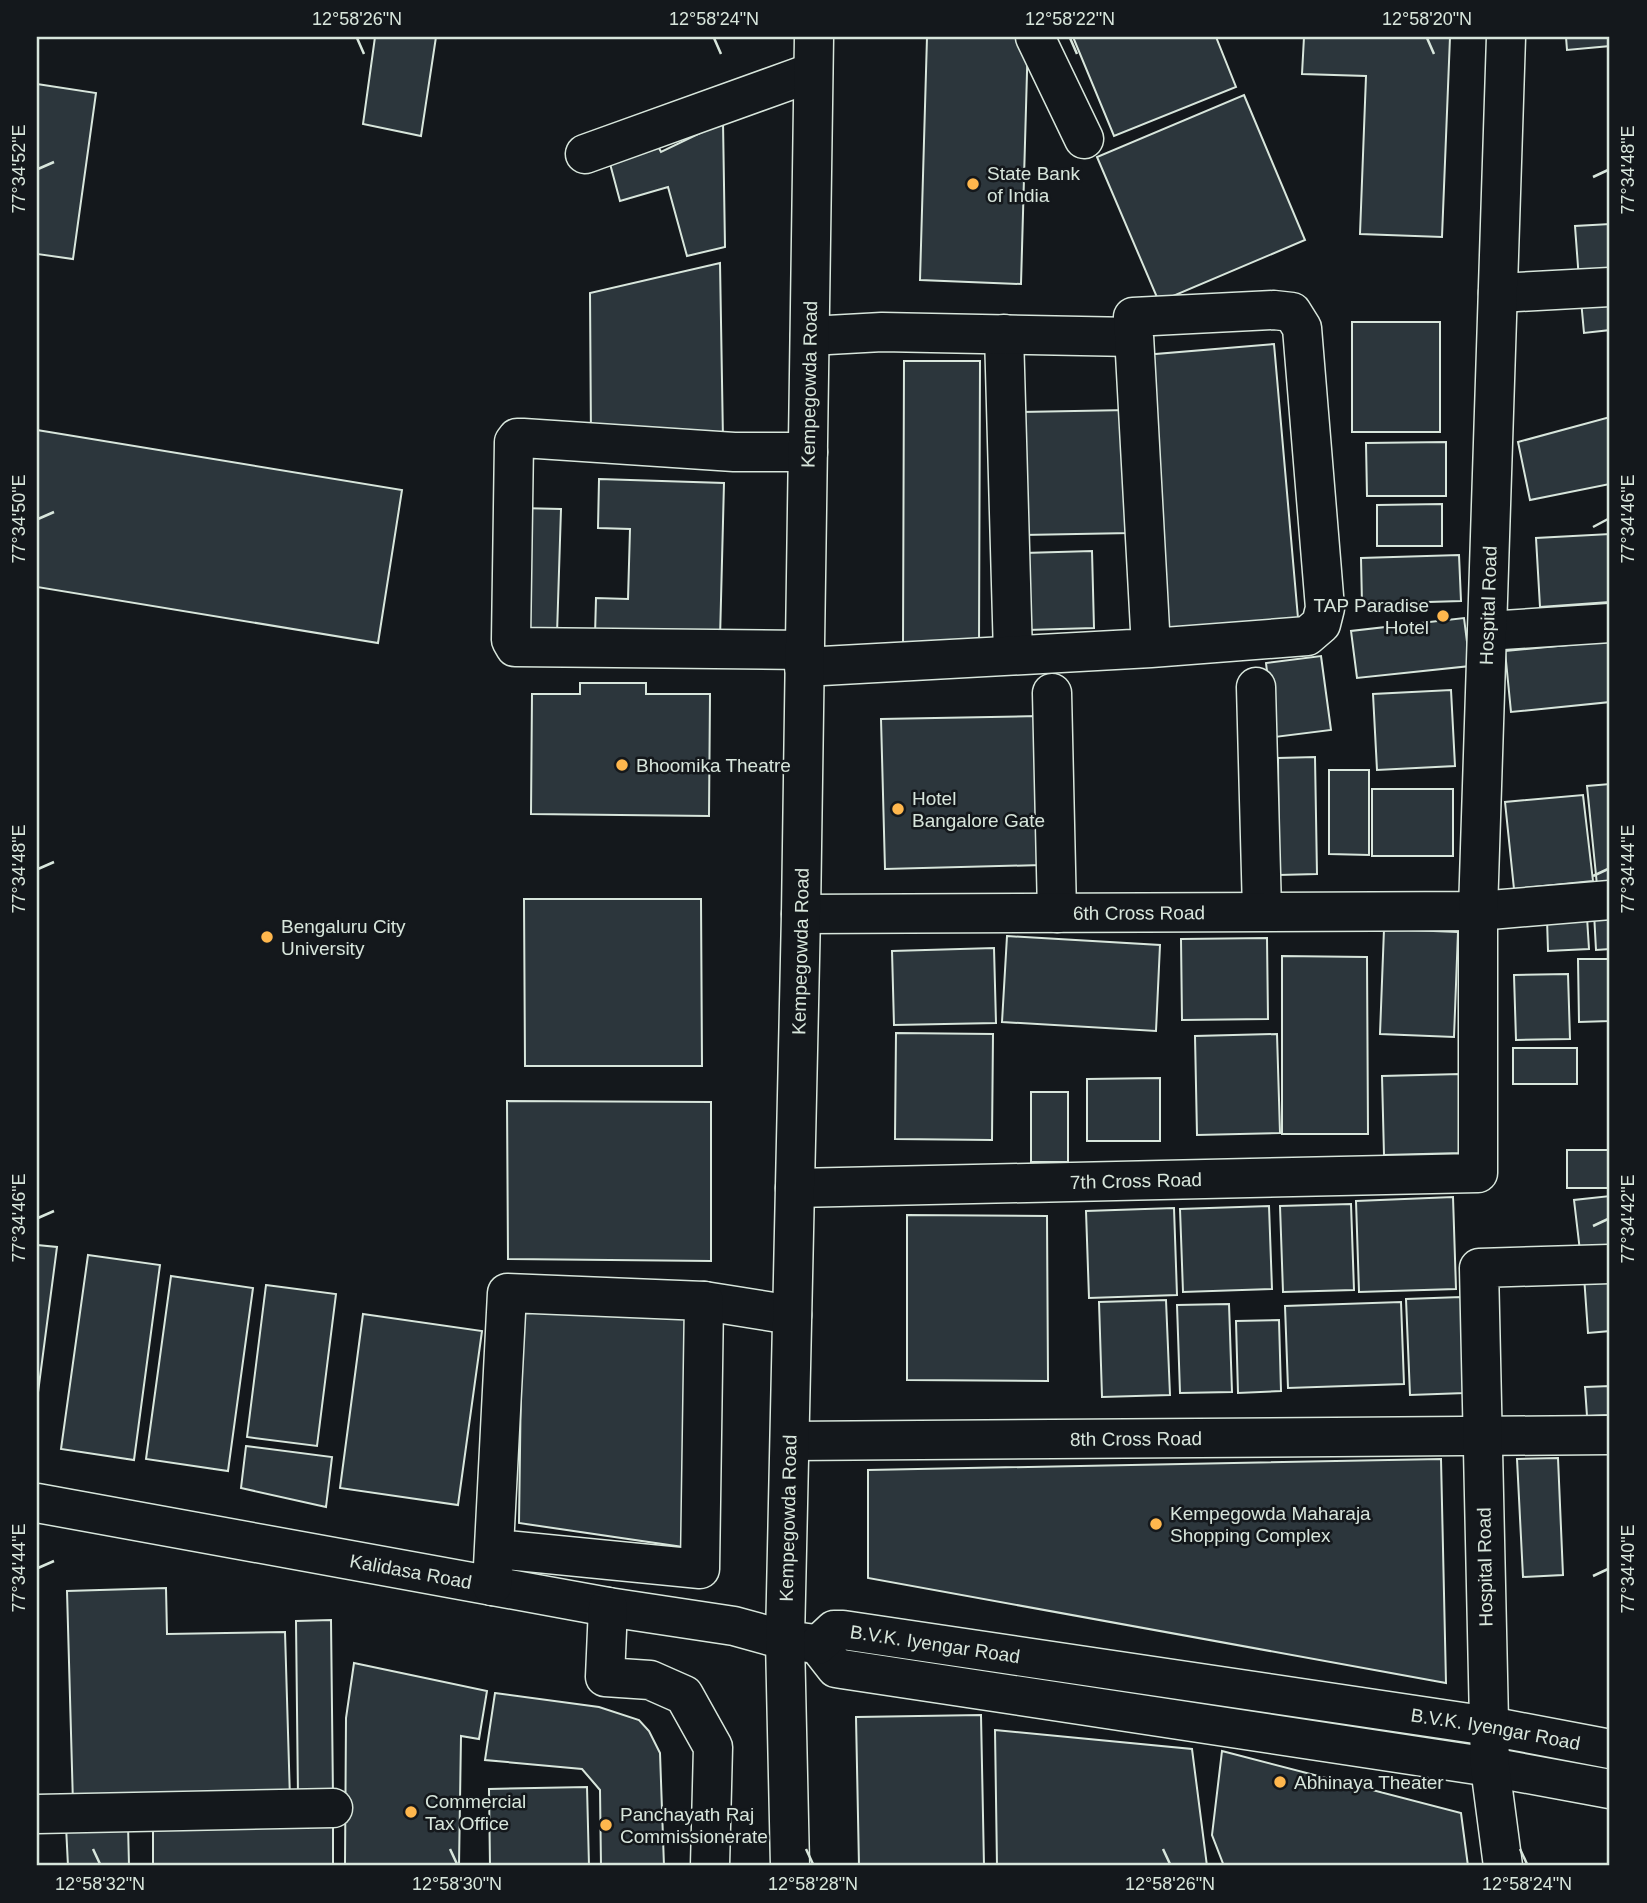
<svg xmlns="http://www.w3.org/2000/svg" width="1647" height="1903" viewBox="0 0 1647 1903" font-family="Arial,sans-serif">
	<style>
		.building { fill: #2c363c; stroke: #d8e6dc; stroke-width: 2 }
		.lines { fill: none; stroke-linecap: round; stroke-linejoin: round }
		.minor-casing { stroke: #d8e6dc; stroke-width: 41 }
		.major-casing { stroke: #d8e6dc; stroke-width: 41 }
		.minor { stroke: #14181c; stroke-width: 38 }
		.major { stroke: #14181c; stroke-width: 38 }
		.ticks { fill: none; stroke: #d8e6dc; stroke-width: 2.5 }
		.poi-dot { fill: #ffb74d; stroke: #14181c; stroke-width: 2.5 }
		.labels { text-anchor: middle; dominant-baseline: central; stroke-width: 5; stroke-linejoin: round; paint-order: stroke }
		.poi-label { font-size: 19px; fill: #d8e6dc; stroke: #14181c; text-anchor: start }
		.street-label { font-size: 19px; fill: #d8e6dc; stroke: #14181c }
		.neatline { fill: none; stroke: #d8e6dc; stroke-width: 2.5 }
		.ticks-label { font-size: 18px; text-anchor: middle; fill: #d8e6dc }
	</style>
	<rect width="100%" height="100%" fill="#14181c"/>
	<g class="building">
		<polygon points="375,37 436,37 421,136 363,124"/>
		<polygon points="927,37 1028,37 1021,284 920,280"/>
		<polygon points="1073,37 1216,37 1236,87 1114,136"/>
		<polygon points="1304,37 1450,37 1442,237 1360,234 1366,76 1302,74"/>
		<polygon points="1566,37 1610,37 1610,46 1567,50"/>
		<polygon points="37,84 96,93 73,259 37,254"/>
		<polygon points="1244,95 1305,240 1159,302 1097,157"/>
		<polygon points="723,122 725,247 687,256 668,187 620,201 609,160 658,146 661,152"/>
		<polygon points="1610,224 1610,278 1579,280 1575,226"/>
		<polygon points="720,263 723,440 591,441 590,293"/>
		<polygon points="1610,297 1610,330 1584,333 1581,300"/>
		<rect x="1352" y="322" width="88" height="110"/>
		<polygon points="1274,344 1298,618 1168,629 1144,355"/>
		<polygon points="904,361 980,361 979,646 903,645"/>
		<polygon points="1128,410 1131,533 1023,535 1021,412"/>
		<polygon points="1610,417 1610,484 1530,500 1518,442"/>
		<polygon points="37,430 402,490 378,643 37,587"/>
		<polygon points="1446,442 1446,496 1367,496 1366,443"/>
		<polygon points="599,479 724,483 720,639 595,636 596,598 628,599 630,529 598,528"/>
		<polygon points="1442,504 1442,546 1377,546 1377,505"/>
		<polygon points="519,508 561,509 557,634 516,633"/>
		<polygon points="1610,534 1610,602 1540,607 1536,538"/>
		<polygon points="1092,551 1094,628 1027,630 1024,553"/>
		<polygon points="1459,555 1461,601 1362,604 1361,558"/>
		<polygon points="1464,618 1470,666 1357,678 1351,631"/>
		<polygon points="1610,641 1610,702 1511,712 1505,651"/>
		<polygon points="1321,656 1331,730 1275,737 1266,663"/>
		<polygon points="580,683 646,683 646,694 710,694 709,816 531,814 532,694 580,694"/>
		<polygon points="1451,690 1455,766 1377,770 1373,694"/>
		<polygon points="1038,716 1042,865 885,869 881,719"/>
		<polygon points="1315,757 1317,874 1279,875 1278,758"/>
		<polygon points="1329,770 1369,770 1369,855 1329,854"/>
		<polygon points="1610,784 1610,884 1597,885 1587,786"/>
		<rect x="1372" y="789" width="81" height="67"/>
		<polygon points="1583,795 1593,881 1514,889 1505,802"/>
		<polygon points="524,899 701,899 702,1066 525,1066"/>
		<polygon points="1610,912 1610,949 1596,950 1594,913"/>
		<polygon points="1587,917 1589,949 1548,951 1547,919"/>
		<polygon points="1384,929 1458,932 1454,1037 1380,1034"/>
		<polygon points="1007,936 1160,945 1156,1031 1002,1022"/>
		<polygon points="1267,938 1268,1019 1182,1020 1181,939"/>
		<polygon points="994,948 996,1023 894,1025 892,951"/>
		<polygon points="1282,956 1367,957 1368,1134 1282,1134"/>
		<polygon points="1578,959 1610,959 1610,1021 1579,1022"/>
		<polygon points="1568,974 1570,1039 1516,1040 1514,975"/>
		<polygon points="896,1033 993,1034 992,1140 895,1139"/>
		<polygon points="1277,1034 1280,1133 1197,1135 1195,1036"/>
		<rect x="1513" y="1048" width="64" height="36"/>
		<polygon points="1460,1074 1462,1153 1384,1155 1382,1076"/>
		<polygon points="1160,1078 1160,1141 1087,1141 1087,1079"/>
		<rect x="1031" y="1092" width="37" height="70"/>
		<polygon points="507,1101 711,1102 711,1261 508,1259"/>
		<rect x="1567" y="1150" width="43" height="38"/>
		<polygon points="1610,1196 1610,1248 1580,1251 1574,1200"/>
		<polygon points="1453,1197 1456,1289 1359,1292 1356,1201"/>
		<polygon points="1351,1204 1354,1290 1283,1292 1280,1206"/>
		<polygon points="1269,1206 1272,1289 1183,1292 1180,1209"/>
		<polygon points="1174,1208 1177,1295 1089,1298 1086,1211"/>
		<polygon points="907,1215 1047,1216 1048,1381 907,1380"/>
		<polygon points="37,1245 57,1247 37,1400"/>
		<polygon points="88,1255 160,1265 134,1460 61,1449"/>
		<polygon points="1610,1274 1610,1331 1588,1333 1584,1276"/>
		<polygon points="171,1276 253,1288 228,1471 146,1459"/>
		<polygon points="266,1285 336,1294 317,1446 247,1437"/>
		<polygon points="1461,1297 1465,1393 1410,1395 1406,1299"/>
		<polygon points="1166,1300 1170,1395 1102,1397 1099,1302"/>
		<polygon points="1401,1302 1404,1384 1288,1388 1285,1306"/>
		<polygon points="1229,1304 1232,1392 1180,1393 1177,1305"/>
		<polygon points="522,1307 691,1313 683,1547 519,1523"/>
		<polygon points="363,1314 482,1331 458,1505 340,1488"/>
		<polygon points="1279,1320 1281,1391 1238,1393 1236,1321"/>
		<polygon points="1610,1386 1610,1415 1587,1416 1585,1387"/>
		<polygon points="246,1446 332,1457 326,1507 241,1488"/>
		<polygon points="1558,1458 1563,1575 1523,1577 1517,1459"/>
		<polygon points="1441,1459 1446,1683 868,1578 868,1470"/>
		<polygon points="166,1588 167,1634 285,1632 290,1799 73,1804 67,1591"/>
		<polygon points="331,1620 333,1798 298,1798 296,1621"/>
		<polygon points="354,1663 487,1691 479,1739 461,1736 459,1866 345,1866 346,1718"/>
		<polygon points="495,1693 599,1707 639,1720 649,1731 660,1753 664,1866 601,1866 600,1790 582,1769 485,1760"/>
		<polygon points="981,1715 984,1866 859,1866 856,1717"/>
		<polygon points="995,1730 1192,1749 1207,1866 997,1866"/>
		<polygon points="1222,1751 1461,1813 1468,1866 1224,1866 1212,1835"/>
		<polygon points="587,1787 589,1866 490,1866 489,1789"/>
		<rect x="153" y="1821" width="180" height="45"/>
		<polygon points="128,1824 129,1866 68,1866 66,1826"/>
	</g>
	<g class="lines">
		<g class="minor-casing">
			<g id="minor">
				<polyline points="1035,37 1084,139"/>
				<polyline points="585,154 813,72"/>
				<polyline points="1498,293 1610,287"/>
				<polyline points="1004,334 1013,655"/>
				<polyline points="810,336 882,332 1133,337"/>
				<polyline points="1487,631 1610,623"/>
				<polyline points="805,650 515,647 511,640 514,442 517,438 523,438 734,452 808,452"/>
				<polyline points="804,667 1151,648 1307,636 1321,624 1325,608 1302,328 1292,312 1274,310 1133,317 1151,648"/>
				<polyline points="1256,687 1262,911"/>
				<polyline points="1052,693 1057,913"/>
				<path id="s1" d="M801 914 1478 911 1610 900"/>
				<path id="s2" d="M795 1188 1478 1173V911L1506 37"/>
				<polyline points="704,1301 792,1315"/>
				<path id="s3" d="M790 1441 1610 1435"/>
				<path id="s4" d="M37 1503 608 1607 734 1626 785 1640 816 1644"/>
				<polyline points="492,1586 507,1293 704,1301 700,1569 496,1549"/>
				<polyline points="608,1607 605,1677 650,1680 684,1695 713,1747 710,1866"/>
				<polyline points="818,1645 836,1668 842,1669 1490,1767 1610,1789"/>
				<path id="s5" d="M818 1645 834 1630H843L1489 1726 1610 1749"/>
				<polyline points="37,1814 333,1808"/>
				<polyline points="1503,1866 1490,1767 1479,1268 1610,1264"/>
			</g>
		</g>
		<g class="major-casing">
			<g id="major">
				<path id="s6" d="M790 1866 785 1640 801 914 814 37"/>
			</g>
		</g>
		<use href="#minor" class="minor"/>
		<use href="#major" class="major"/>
	</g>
	<path class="ticks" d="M357 38 364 54M714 38 721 54M1070 38 1077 54M1427 38 1434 54M38 169 54 162M1593 177 1608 170M38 519 54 512M1593 527 1608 519M38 869 54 862M1593 876 1608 869M38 1218 54 1211M1593 1226 1608 1219M38 1568 54 1561M1593 1576 1608 1569M93 1849 100 1864M450 1849 457 1864M806 1849 813 1864M1163 1849 1170 1864M1520 1849 1527 1864"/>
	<g class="poi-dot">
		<circle cx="973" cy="184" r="7"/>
		<circle cx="1443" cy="616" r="7"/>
		<circle cx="622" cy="765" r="7"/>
		<circle cx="898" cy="809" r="7"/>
		<circle cx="267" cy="937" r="7"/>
		<circle cx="1156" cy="1524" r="7"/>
		<circle cx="1280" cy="1782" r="7"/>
		<circle cx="411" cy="1812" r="7"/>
		<circle cx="606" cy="1825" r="7"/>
	</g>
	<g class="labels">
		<g class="poi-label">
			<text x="987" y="173">State Bank<tspan x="987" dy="22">of India</tspan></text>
			<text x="1429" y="605" text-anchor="end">TAP Paradise<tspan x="1429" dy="22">Hotel</tspan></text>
			<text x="636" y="765">Bhoomika Theatre</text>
			<text x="912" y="798">Hotel<tspan x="912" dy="22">Bangalore Gate</tspan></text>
			<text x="281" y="926">Bengaluru City<tspan x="281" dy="22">University</tspan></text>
			<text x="1170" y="1513">Kempegowda Maharaja<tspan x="1170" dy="22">Shopping Complex</tspan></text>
			<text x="1294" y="1782">Abhinaya Theater</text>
			<text x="425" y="1801">Commercial<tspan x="425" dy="22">Tax Office</tspan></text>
			<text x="620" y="1814">Panchayath Raj<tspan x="620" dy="22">Commissionerate</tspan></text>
		</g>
		<g class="street-label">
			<text stroke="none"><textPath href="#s6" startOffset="1482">Kempegowda Road</textPath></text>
			<text stroke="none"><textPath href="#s2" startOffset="1251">Hospital Road</textPath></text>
			<text stroke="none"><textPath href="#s1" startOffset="338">6th Cross Road</textPath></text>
			<text stroke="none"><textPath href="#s6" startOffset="915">Kempegowda Road</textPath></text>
			<text stroke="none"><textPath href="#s2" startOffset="341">7th Cross Road</textPath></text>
			<text stroke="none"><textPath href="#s3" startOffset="346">8th Cross Road</textPath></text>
			<text stroke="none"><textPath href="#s6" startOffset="348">Kempegowda Road</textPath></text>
			<text transform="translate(1485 1567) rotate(-91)">Hospital Road</text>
			<text stroke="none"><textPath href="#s4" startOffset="380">Kalidasa Road</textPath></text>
			<text stroke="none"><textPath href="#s5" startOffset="124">B.V.K. Iyengar Road</textPath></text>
			<text stroke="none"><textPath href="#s5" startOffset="691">B.V.K. Iyengar Road</textPath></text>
		</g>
	</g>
	<rect width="1647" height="1903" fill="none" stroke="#14181c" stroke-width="77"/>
	<rect x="38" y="38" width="1570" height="1826" class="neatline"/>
	<g class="ticks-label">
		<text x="357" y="25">12°58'26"N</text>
		<text x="714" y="25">12°58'24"N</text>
		<text x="1070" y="25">12°58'22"N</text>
		<text x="1427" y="25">12°58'20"N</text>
		<text transform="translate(19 169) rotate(-90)" y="6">77°34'52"E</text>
		<text transform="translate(1628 170) rotate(-90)" y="6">77°34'48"E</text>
		<text transform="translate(19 519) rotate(-90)" y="6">77°34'50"E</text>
		<text transform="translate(1628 519) rotate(-90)" y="6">77°34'46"E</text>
		<text transform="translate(19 869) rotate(-90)" y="6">77°34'48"E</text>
		<text transform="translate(1628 869) rotate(-90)" y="6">77°34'44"E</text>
		<text transform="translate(19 1218) rotate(-90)" y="6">77°34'46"E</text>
		<text transform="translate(1628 1219) rotate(-90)" y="6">77°34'42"E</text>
		<text transform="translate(19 1568) rotate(-90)" y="6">77°34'44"E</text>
		<text transform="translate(1628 1569) rotate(-90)" y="6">77°34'40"E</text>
		<text x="100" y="1890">12°58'32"N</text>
		<text x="457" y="1890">12°58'30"N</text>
		<text x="813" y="1890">12°58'28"N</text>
		<text x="1170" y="1890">12°58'26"N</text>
		<text x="1527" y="1890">12°58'24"N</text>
	</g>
</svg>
